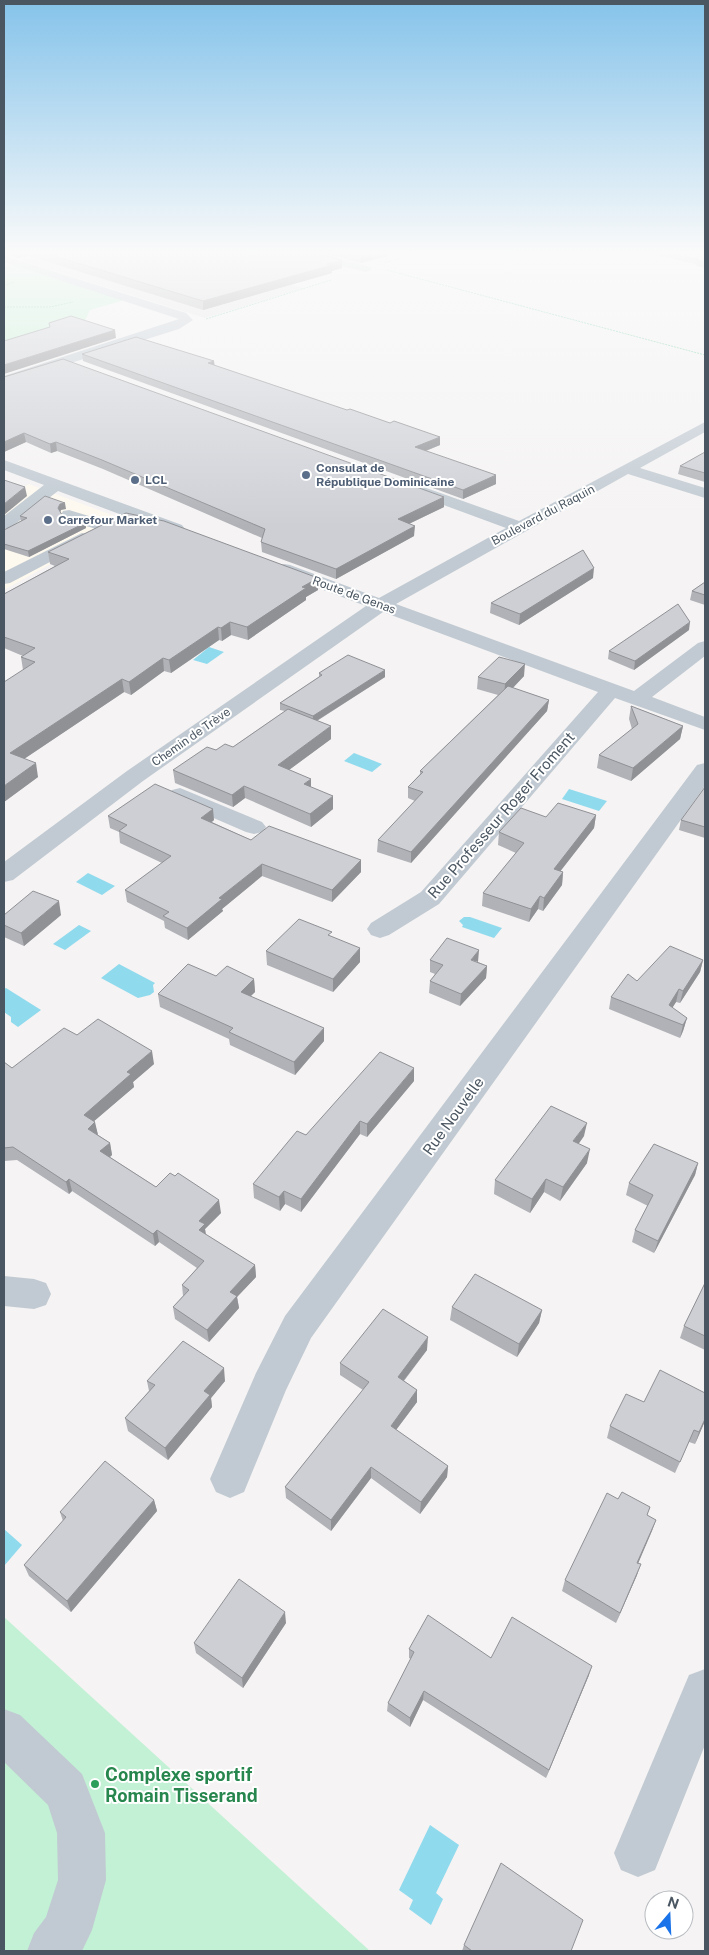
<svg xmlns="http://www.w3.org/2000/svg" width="709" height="1955" viewBox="0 0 709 1955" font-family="'Public Sans',sans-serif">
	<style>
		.commercial { fill: #fdf9ef }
		.education { fill: #e6e4e5 }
		.green { fill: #c3f1d5 }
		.water { fill: #90daee }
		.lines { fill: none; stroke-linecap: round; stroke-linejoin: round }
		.path { stroke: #7ad0a6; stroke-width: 1; stroke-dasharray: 2 1; stroke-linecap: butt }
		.minor { fill: #c1cad2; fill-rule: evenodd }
		.wall { fill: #b0b2b7 }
		.shaded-wall { fill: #909195 }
		.building { fill: #cdcfd5; stroke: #909195 }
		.service-dot { fill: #5c6f8a; stroke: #fff; stroke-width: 2 }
		.leisure-dot { fill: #2e9e5b; stroke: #fff; stroke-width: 2 }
		.labels { text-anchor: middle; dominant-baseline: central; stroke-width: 4; stroke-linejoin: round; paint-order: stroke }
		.far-service-label { font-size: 12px; font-weight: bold; fill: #4e5e75; stroke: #fff; text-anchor: start }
		.far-street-label { font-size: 12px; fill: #4a5661; stroke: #fff }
		.street-label { font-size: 15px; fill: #4a5661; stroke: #fff }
		.near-leisure-label { font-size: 18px; font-weight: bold; fill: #27864d; stroke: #fff; text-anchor: start }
	</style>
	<rect width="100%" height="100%" fill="#f5f3f3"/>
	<polygon class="commercial" points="29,484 128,521 4,590 4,497"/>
	<polygon class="education" points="45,252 173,252 303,288 205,318 19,260"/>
	<g class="green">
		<polygon points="14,264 125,300 90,310 85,321 4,344 4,267"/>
		<polygon points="4,1617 370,1951 4,1951"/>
	</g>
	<g class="water">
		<polygon points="209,647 224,652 207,664 193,660"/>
		<polygon points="354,753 382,764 372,772 344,761"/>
		<polygon points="569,789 607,801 599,811 562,799"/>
		<polygon points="88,873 115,886 102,895 76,882"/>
		<polygon points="464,917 470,917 502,928 494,938 462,927 463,925 459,921"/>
		<polygon points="79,925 91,931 65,950 53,944"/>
		<polygon points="119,964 155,983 153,985 154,992 150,995 138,998 101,978"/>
		<polygon points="6,988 41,1010 18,1027 11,1022 11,1017 4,1012 4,989"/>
		<polygon points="4,1529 22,1545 4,1566"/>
		<polygon points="430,1825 459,1845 436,1893 443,1899 431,1925 409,1909 413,1900 399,1890"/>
	</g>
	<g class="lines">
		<g class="path">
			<polyline points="385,263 420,252"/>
			<polyline points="387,270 705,355"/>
			<polyline points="4,286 14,282"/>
			<polyline points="4,307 50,307 73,302"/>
			<polyline points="206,319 331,280"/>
		</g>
		<g class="minor">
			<polygon points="293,252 312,252 370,267 372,269 366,272 294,254"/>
			<polygon points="4,256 186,313 193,320 179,329 4,384 4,376 179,319 4,262"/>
			<polygon points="705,422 705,432 640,468 705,488 705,498 628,474 396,604 634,691 698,643 705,641 705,656 652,697 705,717 705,730 615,698 439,904 389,935 380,938 371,935 367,929 371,923 421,892 598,692 383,612 143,781 13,880 4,882 4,862 127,771 366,606 278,573 275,569 278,565 284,564 290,565 379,598 506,528 403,490 401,487 403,484 415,484 519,521"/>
			<polygon points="4,460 182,525 185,529 182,533 176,534 170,533 58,491 10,528 4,529 4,516 44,485 4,470"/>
			<polygon points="69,510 112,523 115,527 112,531 106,532 63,519 61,515 63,511"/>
			<polygon points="82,533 88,534 91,538 88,542 10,583 4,584 4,572"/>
			<polygon points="705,763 705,786 311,1338 286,1390 244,1492 230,1498 216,1492 210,1479 256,1373 285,1316 697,765"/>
			<polygon points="180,788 262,822 266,827 262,832 254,834 246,832 172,800 168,795 172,790"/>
			<polygon points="4,1276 34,1279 46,1283 51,1294 46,1305 34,1309 4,1306"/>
			<polygon points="705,1669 705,1745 655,1870 638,1877 621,1870 614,1853 689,1675"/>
			<polygon points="4,1709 20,1715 82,1774 105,1833 106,1880 92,1930 82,1951 27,1951 34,1933 46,1917 58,1880 57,1833 48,1805 4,1762"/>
		</g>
	</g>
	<g class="wall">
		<polygon points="4,252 312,252 342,260 342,268 332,271 332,273 203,310 29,256 18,258 5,254 4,255"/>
		<polygon points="320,252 387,252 387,256 361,263"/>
		<polygon points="642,252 705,252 705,268 696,266 696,264"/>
		<polygon points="82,354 214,365 440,445 426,451 496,484 463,499 83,361"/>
		<polygon points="4,377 444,507 409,524 414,536 336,579 262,552 261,542 262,538 103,469 57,451 51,453 26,442 4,452"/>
		<polygon points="705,452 705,482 678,474 680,466"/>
		<polygon points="66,509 61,510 60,512 62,515 85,523 86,528 29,557 4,549 4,530 21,521 20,516"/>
		<polygon points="48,552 318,590 306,597 306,600 248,640 231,635 222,641 219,640 171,673 164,671 131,695 124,692 24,759 38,777 4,802 23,670 21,657 23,656 4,648 4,594 55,566 50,564"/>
		<polygon points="593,578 519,625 490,613 491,603"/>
		<polygon points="705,582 705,605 690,600 692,591"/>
		<polygon points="689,630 634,670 608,659 609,651"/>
		<polygon points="319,673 385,677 317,721 331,726 331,739 289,770 311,787 333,809 311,827 245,798 233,807 175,783 173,770 216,750 233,747 285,711 280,710 280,703 319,677"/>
		<polygon points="524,676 513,688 549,700 547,711 411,863 377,852 378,840 415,801 408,798 408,787 420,774 420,771 498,695 477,689 478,677"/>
		<polygon points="631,706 683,726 680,739 631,781 597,768 599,755 632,729 629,719"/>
		<polygon points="705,787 705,838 679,830 681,820"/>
		<polygon points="596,815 594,828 560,871 563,872 562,885 543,911 538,909 529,922 482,906 483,893 516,853 498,845 499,832 546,817"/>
		<polygon points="108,816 214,820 212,822 251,840 361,872 332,902 262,876 222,909 223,911 188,940 165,928 164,921 127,902 125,890 162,863 120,843 119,832 110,828"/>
		<polygon points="4,915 61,915 24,946 4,937"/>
		<polygon points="266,951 360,962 333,992 267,965"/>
		<polygon points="430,960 478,962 487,966 486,978 460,1006 429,993 430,981 435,974 430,972"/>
		<polygon points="703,960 700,972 680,1003 676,1002 672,1008 687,1018 683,1031 680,1038 609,1009 611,997 637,981"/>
		<polygon points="216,976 254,979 255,992 250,996 324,1041 295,1075 230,1045 229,1039 160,1007 158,994"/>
		<polygon points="77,1035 154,1064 133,1082 134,1087 94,1121 98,1135 110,1143 112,1155 110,1157 156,1187 221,1213 205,1229 206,1235 255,1265 256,1277 237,1297 239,1308 209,1342 175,1319 173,1307 183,1296 182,1285 197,1268 159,1242 155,1246 72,1191 69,1194 17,1160 4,1161 4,1062 12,1068"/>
		<polygon points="414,1081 367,1137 360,1134 301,1212 285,1204 280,1211 254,1198 253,1184 306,1135"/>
		<polygon points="584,1136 578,1144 587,1163 560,1201 544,1192 530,1213 494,1194 495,1180"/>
		<polygon points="698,1163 695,1175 654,1253 632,1242 635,1230 648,1206 626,1195 629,1183"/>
		<polygon points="705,1283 705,1350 680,1338 684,1326"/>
		<polygon points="452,1307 542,1310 539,1323 517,1357 450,1320"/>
		<polygon points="427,1350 404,1381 417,1390 417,1402 396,1430 448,1466 447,1477 420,1514 371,1478 331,1531 286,1498 285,1487 363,1390 340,1375 340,1363"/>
		<polygon points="147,1381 225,1381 211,1398 212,1407 168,1460 128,1431 125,1418 149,1391"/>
		<polygon points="644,1402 705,1421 695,1444 689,1442 675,1473 607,1438 610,1426"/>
		<polygon points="618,1499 650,1507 647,1515 656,1520 638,1563 637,1575 616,1623 562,1591 565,1580"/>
		<polygon points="154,1500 157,1511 71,1612 29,1576 24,1565 63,1521 60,1512"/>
		<polygon points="286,1623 243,1688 196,1653 194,1643"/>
		<polygon points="409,1649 491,1658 589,1675 546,1778 423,1700 410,1727 387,1711 388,1703 411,1659 409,1658"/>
		<polygon points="464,1945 571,1951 462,1951"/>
	</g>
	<g class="shaded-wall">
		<polygon points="17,252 28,252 29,256 18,258"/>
		<polygon points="370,252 387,252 387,256 361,263 361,255"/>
		<polygon points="342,260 342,268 332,271 332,273 203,310 203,301"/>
		<polygon points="115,330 116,338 4,374 4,365"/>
		<polygon points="214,361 215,368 208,363"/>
		<polygon points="24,433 26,442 4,452 4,442"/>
		<polygon points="440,437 440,445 415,455 415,447"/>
		<polygon points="56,442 57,451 51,453 50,444"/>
		<polygon points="496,475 496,484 463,499 463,490"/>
		<polygon points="25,487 27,496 4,515 4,504"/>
		<polygon points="444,497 444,507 398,529 398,519"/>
		<polygon points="65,503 66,509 61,510 59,514 58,508 60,504"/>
		<polygon points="85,523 86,528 29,557 28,551"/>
		<polygon points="415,526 414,536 336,579 336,569"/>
		<polygon points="594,568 593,578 519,625 520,614"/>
		<polygon points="318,578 318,590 306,597 306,600 248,640 247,627 302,587"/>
		<polygon points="230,622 231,635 222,641 221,628"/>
		<polygon points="690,622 689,630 634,670 635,661"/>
		<polygon points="218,627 219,640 171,673 169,660"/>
		<polygon points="163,658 164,671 131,695 129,682"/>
		<polygon points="525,664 524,676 504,697 505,684"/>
		<polygon points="385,670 385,677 313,723 313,716"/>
		<polygon points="122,679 124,692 12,767 10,753"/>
		<polygon points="549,700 547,711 411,863 411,852"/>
		<polygon points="331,726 331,739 278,778 278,765"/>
		<polygon points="683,726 680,739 631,781 633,768"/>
		<polygon points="36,763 38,777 4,802 4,786"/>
		<polygon points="311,779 311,792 304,784"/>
		<polygon points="244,786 245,798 233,807 232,795"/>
		<polygon points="333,796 333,809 311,827 310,814"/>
		<polygon points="213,809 214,820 202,829 201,818"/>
		<polygon points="596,815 594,828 552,882 554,869"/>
		<polygon points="361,860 361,872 332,902 332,890"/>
		<polygon points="262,864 262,876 222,909 223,911 188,940 187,928 219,898"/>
		<polygon points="563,872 562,885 543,911 544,898"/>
		<polygon points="540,896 538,909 529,922 531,909"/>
		<polygon points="59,901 61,915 24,946 21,933"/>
		<polygon points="360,948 360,962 333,992 333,979"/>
		<polygon points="479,950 478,962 471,960"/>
		<polygon points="703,960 700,972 680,1003 683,991"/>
		<polygon points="487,966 486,978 460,1006 461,994"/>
		<polygon points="254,979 255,992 242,1005 241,992"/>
		<polygon points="679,989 676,1002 666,1018 669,1005"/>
		<polygon points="687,1018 683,1031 680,1038 683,1025"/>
		<polygon points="324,1028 324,1041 295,1075 294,1062"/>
		<polygon points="152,1051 154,1064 133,1082 134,1087 86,1128 84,1115 127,1072"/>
		<polygon points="414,1068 414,1081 367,1137 367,1124"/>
		<polygon points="360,1121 360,1134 301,1212 301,1199"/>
		<polygon points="95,1122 98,1135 88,1129"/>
		<polygon points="587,1123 584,1136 571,1155 573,1141"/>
		<polygon points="110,1143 112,1155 103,1163 100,1151"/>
		<polygon points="590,1149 587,1163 560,1201 563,1187"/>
		<polygon points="698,1163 695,1175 654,1253 658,1241"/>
		<polygon points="69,1179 72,1191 69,1194 66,1182"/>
		<polygon points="546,1179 544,1192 530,1213 532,1199"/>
		<polygon points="284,1191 285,1204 280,1211 279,1197"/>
		<polygon points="219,1200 221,1213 205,1229 206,1236 199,1230 199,1221"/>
		<polygon points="157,1230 159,1242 155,1246 153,1234"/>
		<polygon points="255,1265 256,1277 237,1297 239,1308 209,1342 207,1330 230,1292"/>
		<polygon points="542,1310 539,1323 517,1357 519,1344"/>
		<polygon points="428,1337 427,1350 397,1389 398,1377"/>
		<polygon points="224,1368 225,1381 211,1398 212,1407 168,1460 165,1448 204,1391"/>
		<polygon points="417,1390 417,1402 390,1438 391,1426"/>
		<polygon points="4,1398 5,1403 4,1412"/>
		<polygon points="705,1419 705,1421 695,1444 699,1432"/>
		<polygon points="448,1466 447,1477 420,1514 421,1502"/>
		<polygon points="371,1467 371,1478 331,1531 331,1520"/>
		<polygon points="154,1500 157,1511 71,1612 67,1601"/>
		<polygon points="656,1520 652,1531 634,1573 637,1563"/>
		<polygon points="641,1564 637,1575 616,1623 620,1613"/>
		<polygon points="285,1612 286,1623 243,1688 242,1678"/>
		<polygon points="592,1666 589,1675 546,1778 549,1770"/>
		<polygon points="424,1691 423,1700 410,1727 410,1718"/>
	</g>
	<g class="building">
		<polygon points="41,252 312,252 342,260 327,264 332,265 203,301"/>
		<polygon points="352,252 370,252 361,255"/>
		<polygon points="663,252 705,252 705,263 697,261 699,260"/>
		<polygon points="71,316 115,330 4,365 4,341 50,327 49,323"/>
		<polygon points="136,337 214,361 208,363 347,410 350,409 390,423 394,421 440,437 415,447 496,475 463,490 82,354"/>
		<polygon points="63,359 444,497 398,519 415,526 336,569 261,542 265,529 102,460 56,442 50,444 24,433 4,442 4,377"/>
		<polygon points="705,452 705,473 680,466"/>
		<polygon points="4,480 25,487 4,504"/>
		<polygon points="45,496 65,503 60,504 58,508 62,515 85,523 28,551 4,544 4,530 27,518 20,516"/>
		<polygon points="126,513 164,521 318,578 302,587 306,588 247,627 230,622 221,628 218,627 169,660 163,658 129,682 122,679 10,753 36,763 4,786 4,682 35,662 21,657 35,648 4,637 4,594 69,559 48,552"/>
		<polygon points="583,550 594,568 520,614 491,603"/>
		<polygon points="705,582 705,595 692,591"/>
		<polygon points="678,604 690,622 635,661 609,651"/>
		<polygon points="348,655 385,670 313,716 280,703 322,675 319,673"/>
		<polygon points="499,657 525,664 505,684 478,677"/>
		<polygon points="508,686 549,700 411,852 378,840 423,792 408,787 423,772 420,771"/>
		<polygon points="631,706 683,726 633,768 599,755 638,724"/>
		<polygon points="288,709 331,726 278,765 311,779 304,784 333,796 310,814 244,786 232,795 173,770 207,747 216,750 225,744 233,747"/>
		<polygon points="155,784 213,809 201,818 251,840 269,826 361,860 332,890 262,864 219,898 222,899 187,928 163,916 169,912 125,890 171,856 119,831 127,825 108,816"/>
		<polygon points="705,787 705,827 681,820"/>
		<polygon points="558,803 596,815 554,869 563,872 544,898 540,896 531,909 483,893 524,843 499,832 521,808 546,817"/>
		<polygon points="33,891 59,901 21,933 4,925 4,915"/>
		<polygon points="299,919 332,932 328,935 360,948 333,979 266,951"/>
		<polygon points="447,938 479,950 471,960 487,966 461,994 430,981 443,965 430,960"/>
		<polygon points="670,946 703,960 683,991 679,989 669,1005 687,1018 683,1025 611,997 628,974 637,981"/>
		<polygon points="188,964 216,976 227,966 254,979 241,992 324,1028 294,1062 229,1032 233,1028 158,994"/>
		<polygon points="98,1019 152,1051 127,1072 131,1074 84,1115 95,1122 88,1129 110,1143 100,1151 156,1187 170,1173 175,1176 178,1173 219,1200 199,1221 205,1224 199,1230 255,1265 230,1292 237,1296 207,1330 173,1307 189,1290 182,1285 204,1261 157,1230 153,1234 69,1179 66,1182 13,1147 4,1148 4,1062 12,1068 64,1028 77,1035"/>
		<polygon points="380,1052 414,1068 367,1124 360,1121 301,1199 284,1191 279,1197 253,1184 297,1131 306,1135"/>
		<polygon points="551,1106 587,1123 573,1141 590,1149 563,1187 546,1179 532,1199 495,1180"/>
		<polygon points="654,1144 698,1163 658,1241 635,1230 653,1195 629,1183"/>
		<polygon points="475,1274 542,1310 519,1344 452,1307"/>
		<polygon points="705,1283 705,1336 684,1326"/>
		<polygon points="383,1309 428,1337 398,1377 417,1390 391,1426 448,1466 421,1502 371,1467 331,1520 285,1487 369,1382 340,1363"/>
		<polygon points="183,1341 224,1368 204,1391 210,1395 165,1448 125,1418 155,1385 147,1381"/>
		<polygon points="660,1370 705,1393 705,1419 699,1432 694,1430 680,1462 610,1426 626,1394 644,1402"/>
		<polygon points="105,1461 154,1500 67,1601 24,1565 66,1517 60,1512"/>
		<polygon points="622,1492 650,1507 647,1515 656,1520 637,1563 641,1564 620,1613 565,1580 607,1493 618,1499"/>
		<polygon points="239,1579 285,1612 242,1678 194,1643"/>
		<polygon points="428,1615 491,1658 512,1617 592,1666 549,1770 424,1691 410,1718 388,1703 414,1652 409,1649"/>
		<polygon points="501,1863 583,1920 571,1951 472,1951 464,1945"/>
	</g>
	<linearGradient id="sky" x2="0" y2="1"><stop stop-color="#85c3ea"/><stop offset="0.48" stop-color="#fafafa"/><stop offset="1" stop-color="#fafafa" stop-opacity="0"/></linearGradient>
	<rect width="709" height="526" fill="url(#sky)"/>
	<g class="service-dot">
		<circle cx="306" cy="475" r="5"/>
		<circle cx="135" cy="480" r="5"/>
		<circle cx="48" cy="520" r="5"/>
	</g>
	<circle class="leisure-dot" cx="95" cy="1784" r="5"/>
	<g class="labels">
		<g class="far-service-label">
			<text x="316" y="468">Consulat de<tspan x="316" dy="14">République Dominicaine</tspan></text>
			<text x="145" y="480">LCL</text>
			<text x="58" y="520">Carrefour Market</text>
		</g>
		<g class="far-street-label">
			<text transform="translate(543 515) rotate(-28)">Boulevard du Raquin</text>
			<text transform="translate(354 595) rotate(20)">Route de Genas</text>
			<text transform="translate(191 737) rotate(-35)">Chemin de Trève</text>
		</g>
		<g class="street-label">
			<text transform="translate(501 815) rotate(-49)">Rue Professeur Roger Froment</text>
			<text transform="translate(453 1116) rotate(-54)">Rue Nouvelle</text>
		</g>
		<g class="near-leisure-label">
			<text x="105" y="1774">Complexe sportif<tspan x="105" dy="21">Romain Tisserand</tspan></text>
		</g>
	</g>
	<rect width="709" height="1955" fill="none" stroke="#4a5661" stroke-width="10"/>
	<g transform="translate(669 1915) rotate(19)"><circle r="24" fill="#ffffff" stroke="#b7bbc0"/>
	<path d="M0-4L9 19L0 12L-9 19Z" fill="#1a73e8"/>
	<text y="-8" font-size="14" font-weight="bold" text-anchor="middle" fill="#4a5661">N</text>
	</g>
</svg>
